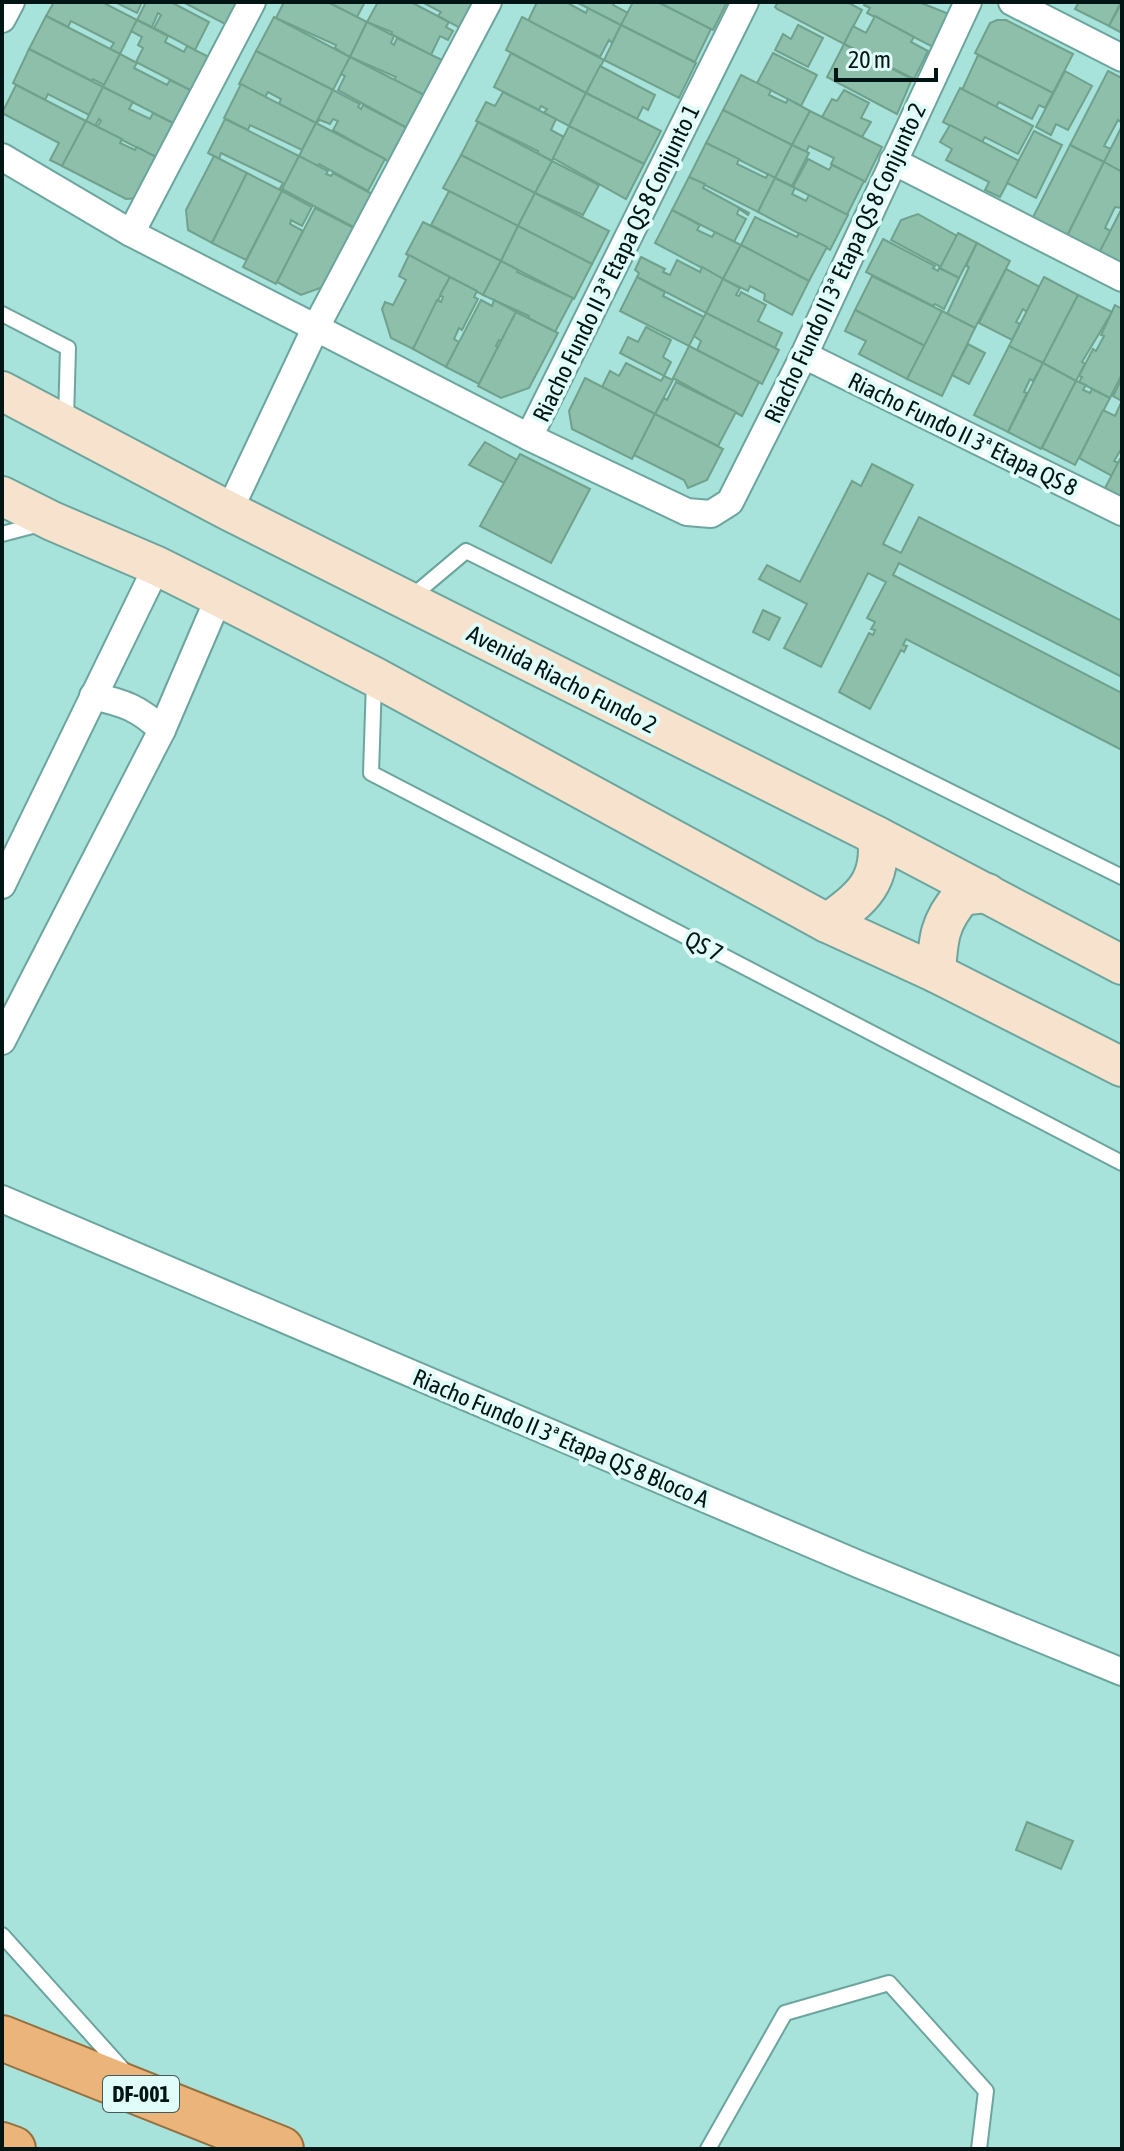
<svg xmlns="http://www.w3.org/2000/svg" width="1124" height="2151" viewBox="0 0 1124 2151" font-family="'Asap Condensed',sans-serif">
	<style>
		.building { fill: #8dbfaa; stroke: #70a18c; stroke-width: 2 }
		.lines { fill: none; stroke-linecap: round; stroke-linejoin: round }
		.service-casing { stroke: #6ca59e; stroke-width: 18 }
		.minor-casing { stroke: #6ca59e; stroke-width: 30 }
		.secondary-casing { stroke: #6ca59e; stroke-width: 42 }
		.trunk-casing { stroke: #957041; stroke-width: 48 }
		.service { stroke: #fff; stroke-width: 14 }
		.minor { stroke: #fff; stroke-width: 26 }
		.secondary { stroke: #f7e3cd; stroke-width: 38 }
		.trunk { stroke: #eab47a; stroke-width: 44 }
		.labels { text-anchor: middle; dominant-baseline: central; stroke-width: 8; stroke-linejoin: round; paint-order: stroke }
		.shield { fill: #e0fdf9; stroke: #445b59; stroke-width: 2 }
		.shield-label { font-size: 22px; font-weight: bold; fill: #011614 }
		.street-label { font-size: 24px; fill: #011614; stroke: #e0fdf9 }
	</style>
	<rect width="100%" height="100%" fill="#a8e3db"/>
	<g class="building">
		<polygon points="54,2 102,2 137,20 120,54 110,49 114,43 71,21 68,27 46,16"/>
		<polygon points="115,2 142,2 137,13"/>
		<polygon points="146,2 171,2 209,22 195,50 154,28 161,15 158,13 152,27 137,20"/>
		<polygon points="183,2 239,2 227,25"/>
		<polygon points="284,2 328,2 367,22 350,57 335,48 336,45 276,18"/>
		<polygon points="328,2 365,2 357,17"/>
		<polygon points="378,2 411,2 449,22 446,27 453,31 448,40 440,36 431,55 391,34 392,32 367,22"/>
		<polygon points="422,2 474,2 460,28 438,16 441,12"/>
		<polygon points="537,2 566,2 586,13 588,8 621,25 612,43 609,40 600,57 528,21"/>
		<polygon points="576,2 615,2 613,5 628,13 621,25"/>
		<polygon points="633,2 658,2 711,29 695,62 621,25"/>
		<polygon points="658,2 727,2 713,30"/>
		<polygon points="778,2 847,2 862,10 844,44 777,9 775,7"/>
		<polygon points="866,2 919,2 949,14 933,47 867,13 870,8 864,5"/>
		<polygon points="1079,2 1121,2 1109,26 1075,9"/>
		<polygon points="1122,2 1122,33 1109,26"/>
		<polygon points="46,16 120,54 104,85 93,79 92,81 29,49"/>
		<polygon points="875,16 914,37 911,42 928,51 914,79 844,44 853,26 866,33"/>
		<polygon points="274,17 350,57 333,90 256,51"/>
		<polygon points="522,17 604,60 586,93 506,50"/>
		<polygon points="137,20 168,36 165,42 184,52 187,46 211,58 194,92 136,62 143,48 138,45 142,37 131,31"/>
		<polygon points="997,20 1006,20 1073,54 1053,93 975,53 990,23"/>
		<polygon points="367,22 394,36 391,43 394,45 397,38 444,61 426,96 394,80 396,77 350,57"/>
		<polygon points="621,25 696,63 679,98 604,60"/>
		<polygon points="798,25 823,38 808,67 775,50 783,34 791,39"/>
		<polygon points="844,44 912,79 897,114 827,77"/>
		<polygon points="29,49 103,87 89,115 48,94 45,100 13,83"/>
		<polygon points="256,51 333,90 316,123 279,104 281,99 268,92 265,97 239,84"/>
		<polygon points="511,53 586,93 569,126 544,113 547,109 541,106 539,110 494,87"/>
		<polygon points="773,53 817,75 801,106 757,83"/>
		<polygon points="120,54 137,63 134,68 167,85 170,80 194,92 177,125 103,87"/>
		<polygon points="978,55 1053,93 1045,108 1039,105 1032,119 999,102 996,107 962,90"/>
		<polygon points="350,57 426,96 407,128 338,90 345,76 341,74"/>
		<polygon points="600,66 655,95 648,110 643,107 637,119 586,93"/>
		<polygon points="1065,71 1092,86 1068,130 1056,124 1051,135 1036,127"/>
		<polygon points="1108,71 1122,78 1122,123 1118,120 1104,146 1111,149 1104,162 1070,145"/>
		<polygon points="741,75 771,90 769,95 786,103 788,99 810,111 792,145 723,110"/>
		<polygon points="241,84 316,123 302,150 250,125 248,130 224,118"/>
		<polygon points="16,85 86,121 62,166 50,160 59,143 2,113"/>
		<polygon points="103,87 133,102 129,109 150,119 153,113 177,125 159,159 97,127 101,121 99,119 95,126 86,121"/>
		<polygon points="960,88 1033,126 1018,154 985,137 982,142 943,122"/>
		<polygon points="333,90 360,104 358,107 361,109 363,105 407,128 390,162 333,130 338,121 333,119 330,124 320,120 316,123"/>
		<polygon points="844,90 869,103 861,118 871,122 862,137 822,117 832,99 837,101"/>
		<polygon points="503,92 556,119 551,130 564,137 552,161 537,153 538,151 476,121 486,102 495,106"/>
		<polygon points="586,93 661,131 644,164 569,126"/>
		<polygon points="723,110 792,145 775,178 706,143"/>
		<polygon points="810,111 882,147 865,182 831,164 834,158 809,146 806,152 792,145"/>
		<polygon points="225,119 299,156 282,191 279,190 283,183 221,153 219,159 208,153"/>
		<polygon points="86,121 122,139 120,143 135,150 137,147 160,159 140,198 126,199 62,166"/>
		<polygon points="478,122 552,161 535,193 461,155"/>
		<polygon points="316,123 385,159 368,191 319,164 317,166 299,156"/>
		<polygon points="950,125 1019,161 1000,197 985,190 989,182 946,160 952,149 940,142"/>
		<polygon points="569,126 644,164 626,199 553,158"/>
		<polygon points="1122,126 1122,172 1104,162"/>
		<polygon points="1034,131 1062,145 1036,198 1007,183"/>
		<polygon points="706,143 739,159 737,164 766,178 768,174 775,178 758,212 689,177"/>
		<polygon points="792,145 809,153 792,186 775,178"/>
		<polygon points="1070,145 1104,162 1067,236 1032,219"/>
		<polygon points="461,155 535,193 518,226 443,188"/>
		<polygon points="214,156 247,173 212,243 188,230 186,210"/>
		<polygon points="299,156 328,171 326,174 331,176 333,173 374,195 357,229 282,189"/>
		<polygon points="808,159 829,170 832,165 864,181 847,215 793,187"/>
		<polygon points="552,161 599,185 583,215 535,193"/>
		<polygon points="1104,162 1122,172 1122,208 1115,207 1105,228 1111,231 1099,253 1067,236"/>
		<polygon points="247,173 282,191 246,260 212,243"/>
		<polygon points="689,177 705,184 703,188 749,213 748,215 739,209 737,214 746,219 734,242 672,210"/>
		<polygon points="775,178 795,188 792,194 806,201 809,195 848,215 830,250 758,212"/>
		<polygon points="282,191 312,207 302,226 291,220 290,224 303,231 276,284 243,267"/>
		<polygon points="449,191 518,226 501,261 431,225"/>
		<polygon points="535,193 609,231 592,264 518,226"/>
		<polygon points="315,208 354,228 323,287 301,295 277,282"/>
		<polygon points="1122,208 1122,265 1099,253"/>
		<polygon points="672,210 700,225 697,230 712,237 715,232 741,245 723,279 655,243"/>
		<polygon points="918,214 957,236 941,267 891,240 901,220"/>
		<polygon points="755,217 797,237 799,233 827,247 809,281 741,245"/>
		<polygon points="423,222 501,261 483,295 406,254"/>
		<polygon points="518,226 592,264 574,299 501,261"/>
		<polygon points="958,233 977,243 959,278 940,268"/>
		<polygon points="883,239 935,266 933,268 938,271 939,268 959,278 944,309 935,304 933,306 866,272"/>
		<polygon points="977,243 1010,261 975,328 947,314 969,267 966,266"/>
		<polygon points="741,245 809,281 792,315 764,300 765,294 750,286 748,291 723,279"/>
		<polygon points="409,255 450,277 413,349 391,338 382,309 385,302 393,305 406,280 399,276"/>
		<polygon points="641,257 665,269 663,272 670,275 677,260 700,272 702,267 723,279 706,313 637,277 639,273 635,270"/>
		<polygon points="501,261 518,270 517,272 573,298 555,332 528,318 529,316 483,295"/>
		<polygon points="1006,269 1040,287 1027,312 1023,309 1016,322 1020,324 1012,340 979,323"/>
		<polygon points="872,276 942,311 925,346 855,310"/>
		<polygon points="450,277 477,291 474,297 478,299 462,330 459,328 454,339 459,342 446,367 413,349 437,300 441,302 443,297 440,295"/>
		<polygon points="637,277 665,292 663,296 704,317 689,346 620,311"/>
		<polygon points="1044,277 1078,295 1043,363 1009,346"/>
		<polygon points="723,279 740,288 736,295 739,296 741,292 766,305 758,321 782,333 775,348 706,313"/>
		<polygon points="1078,295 1112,312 1082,362 1085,364 1076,381 1043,363"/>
		<polygon points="481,300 492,306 494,300 516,312 501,341 499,340 496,346 498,347 479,384 446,367"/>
		<polygon points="1115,305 1122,309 1122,374 1110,398 1079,382 1082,377 1079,376 1093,349 1096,351 1104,336 1101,335"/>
		<polygon points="855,310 925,346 907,379 859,354 866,341 845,331"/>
		<polygon points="942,311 975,328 942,396 907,379"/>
		<polygon points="516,312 558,333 529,388 501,398 478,386"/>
		<polygon points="706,313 779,350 762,384 697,350 701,341 694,336"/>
		<polygon points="646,327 671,340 663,357 671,362 664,376 620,353 628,337 638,342"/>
		<polygon points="968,344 985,353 969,384 952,375"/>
		<polygon points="689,346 759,382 742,416 673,378"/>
		<polygon points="1009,346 1043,363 1033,381 1030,379 1024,392 1027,393 1008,432 974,415"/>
		<polygon points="626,363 661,381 664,376 673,380 655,414 602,387 610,371 619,376"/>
		<polygon points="1043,363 1076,381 1041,449 1008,432"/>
		<polygon points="585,378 655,414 632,459 572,429 569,411"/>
		<polygon points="1122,378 1122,401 1113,396"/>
		<polygon points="1076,381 1086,385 1083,390 1090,393 1092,389 1110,398 1075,465 1042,448"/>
		<polygon points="676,382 736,412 718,446 655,414 664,398 667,400"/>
		<polygon points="1121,403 1122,448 1114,461 1119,463 1112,476 1079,458 1103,410 1115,416"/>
		<polygon points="655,414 723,449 707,480 688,488 684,480 634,455"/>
		<polygon points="485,442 517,460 504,483 469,465"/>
		<polygon points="520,454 590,489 551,563 480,526"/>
		<polygon points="1120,459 1122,460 1122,499 1104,490"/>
		<polygon points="872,464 913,485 883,544 901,553 919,517 1122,621 1122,677 899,563 893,575 1122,693 1122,750 906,639 903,645 907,646 904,652 901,650 870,709 839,692 869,633 873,635 875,630 871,629 875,622 867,618 886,582 868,573 821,667 784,648 807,604 759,579 767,565 800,582 852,481 861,486"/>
		<polygon points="763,610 780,618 769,640 753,632"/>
		<polygon points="1027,1822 1073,1841 1061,1869 1016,1850"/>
	</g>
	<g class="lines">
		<g class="service-casing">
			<g id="service">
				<polyline points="2,314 68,348 66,420"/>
				<polyline points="2,534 40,524"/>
				<polyline points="409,599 466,551 1122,877"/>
				<polyline points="374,681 371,773 1122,1163"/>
				<polyline points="2,1935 126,2073"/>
				<polyline points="708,2149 785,2013 889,1983 986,2091 979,2149"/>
			</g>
		</g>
		<g class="minor-casing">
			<g id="minor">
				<polyline points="1012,2 1122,58"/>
				<polyline points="2,19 11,2"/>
				<polyline points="2,157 131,233 529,437 745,2"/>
				<polyline points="893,161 1122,278"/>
				<polyline points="131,233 252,2"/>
				<polyline points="804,355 1122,512"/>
				<polyline points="529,437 687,512 711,514 730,502 804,355 968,2"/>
				<polyline points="229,511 315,329 488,2"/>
				<path d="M93 696C124 703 139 708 162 730"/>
				<polyline points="2,885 157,566"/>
				<polyline points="2,1041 162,730 219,597"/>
				<polyline points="2,1199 858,1564 1122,1672"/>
			</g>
		</g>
		<g class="secondary-casing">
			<g id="secondary">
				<polyline points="2,391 229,511 877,836 1122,965"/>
				<polyline points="2,496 52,521 157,566 219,597 375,677 827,923 936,973 1122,1067"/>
				<path d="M827 923C862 899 883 881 877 836"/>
				<path d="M936 973C938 940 939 922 962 896L987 893"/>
			</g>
		</g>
		<g class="trunk-casing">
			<g id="trunk">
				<polyline points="2,2038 281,2149"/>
				<polyline points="2,2145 13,2149"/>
			</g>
		</g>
		<use href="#service" class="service"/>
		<use href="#minor" class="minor"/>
		<use href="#secondary" class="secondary"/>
		<use href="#trunk" class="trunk"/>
	</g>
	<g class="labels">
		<rect class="shield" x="103" y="2076" width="76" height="36" rx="6"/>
		<g class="shield-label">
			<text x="141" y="2094">DF-001</text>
		</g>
		<g class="street-label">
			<text transform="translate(616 263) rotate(-64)">Riacho Fundo II 3ª Etapa QS 8 Conjunto 1</text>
			<text transform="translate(845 263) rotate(-65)">Riacho Fundo II 3ª Etapa QS 8 Conjunto 2</text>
			<text transform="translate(963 434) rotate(26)">Riacho Fundo II 3ª Etapa QS 8</text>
			<text transform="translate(562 679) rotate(27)">Avenida Riacho Fundo 2</text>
			<text transform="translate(704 946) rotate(27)">QS 7</text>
			<text transform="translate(561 1438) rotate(23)">Riacho Fundo II 3ª Etapa QS 8 Bloco A</text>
		</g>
	</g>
	<rect width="1124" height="2151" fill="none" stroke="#011614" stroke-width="8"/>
	<path d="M836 68v12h100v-12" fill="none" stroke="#011614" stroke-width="4"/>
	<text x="848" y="68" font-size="24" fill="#011614" stroke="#e0fdf9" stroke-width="6" paint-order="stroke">20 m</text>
</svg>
